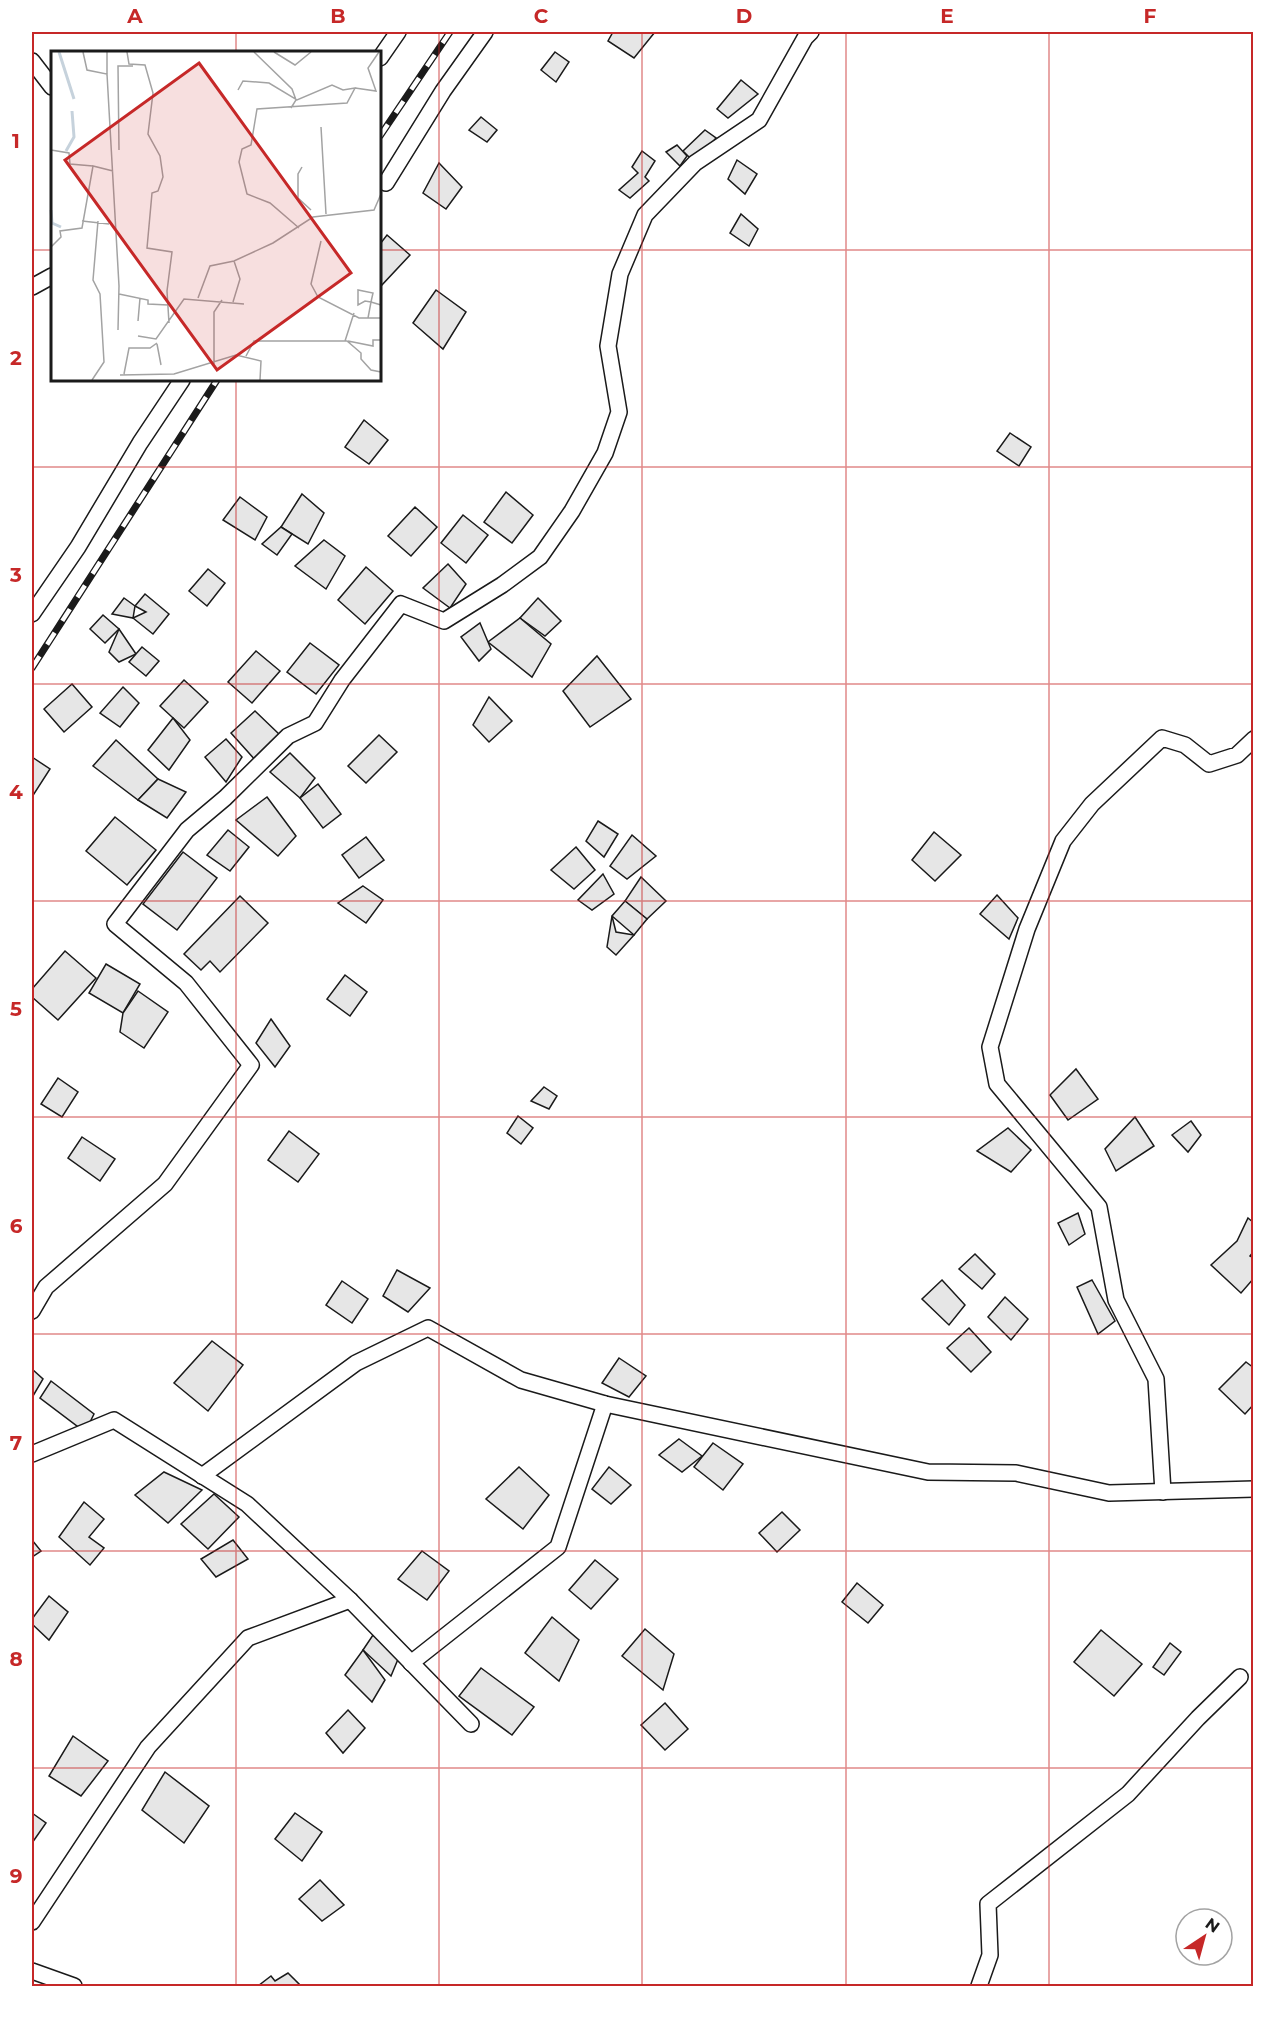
<svg xmlns="http://www.w3.org/2000/svg" width="1285" height="2018" viewBox="0 0 1285 2018" font-family="Montserrat,sans-serif">
	<style>
		.building { fill: #e6e6e6; stroke: #1a1a1a; stroke-width: 1.5 }
		.lines { fill: none; stroke-linecap: round; stroke-linejoin: round }
		.street-casing { stroke: #1a1a1a; stroke-width: 18 }
		.street { stroke: #fff; stroke-width: 15 }
		.rail-casing { stroke: #1a1a1a; stroke-width: 7 }
		.rail { stroke: #fff; stroke-width: 4.5; stroke-dasharray: 14; stroke-linecap: butt }
		.grid { fill: none; stroke: #c62828; stroke-width: 1.5; stroke-opacity: 0.55 }
		.inset-river { fill: none; stroke: #c6d2dc; stroke-width: 3 }
		.inset-road { fill: none; stroke: #a3a3a3; stroke-width: 1.5 }
		.view { fill: #c62828; fill-opacity: 0.15; stroke: #c62828; stroke-width: 3 }
		.inset-edge { fill: none; stroke: #1a1a1a; stroke-width: 3 }
		.neatline { fill: none; stroke: #c62828; stroke-width: 2 }
		.grid-label { font-size: 20px; text-anchor: middle; font-weight: bold; fill: #c62828 }
	</style>
	<rect width="100%" height="100%" fill="#fff"/>
	<g class="building">
		<polygon points="613,32 655,32 634,58 608,41"/>
		<polygon points="555,52 569,62 556,82 541,70"/>
		<polygon points="741,80 758,94 728,118 717,109"/>
		<polygon points="481,117 497,130 487,142 469,130"/>
		<polygon points="705,130 716,138 695,163 683,151"/>
		<polygon points="677,145 687,156 680,166 666,152"/>
		<polygon points="642,151 655,161 645,177 649,181 630,198 619,190 638,173 632,167"/>
		<polygon points="737,160 757,174 745,194 728,179"/>
		<polygon points="439,163 462,187 446,209 423,193"/>
		<polygon points="741,214 758,229 749,246 730,233"/>
		<polygon points="387,235 410,255 380,287 380,244"/>
		<polygon points="436,290 466,312 443,349 413,323"/>
		<polygon points="364,420 388,440 369,464 345,447"/>
		<polygon points="1010,433 1031,447 1019,466 997,451"/>
		<polygon points="506,492 533,515 512,543 484,522"/>
		<polygon points="302,494 324,513 308,544 281,527"/>
		<polygon points="240,497 267,517 255,540 223,520"/>
		<polygon points="415,507 437,527 411,556 388,536"/>
		<polygon points="463,515 488,535 466,563 441,543"/>
		<polygon points="281,527 292,534 277,555 262,544"/>
		<polygon points="324,540 345,556 326,589 295,566"/>
		<polygon points="448,564 466,584 450,608 423,588"/>
		<polygon points="366,567 393,591 365,624 338,600"/>
		<polygon points="208,569 225,583 207,606 189,591"/>
		<polygon points="145,594 169,614 153,634 133,618 146,612 135,606"/>
		<polygon points="124,598 135,606 133,618 112,614"/>
		<polygon points="538,598 561,621 545,636 520,618"/>
		<polygon points="103,615 119,629 105,643 90,629"/>
		<polygon points="520,618 551,644 532,677 488,642"/>
		<polygon points="480,623 491,649 479,661 461,637"/>
		<polygon points="119,629 136,654 119,662 109,652"/>
		<polygon points="310,643 339,665 316,694 287,672"/>
		<polygon points="142,647 159,661 146,676 129,662"/>
		<polygon points="256,651 280,671 252,703 228,682"/>
		<polygon points="597,656 631,699 590,727 563,691"/>
		<polygon points="184,680 208,702 184,728 160,706"/>
		<polygon points="72,684 92,707 64,732 44,709"/>
		<polygon points="123,687 139,703 120,727 100,713"/>
		<polygon points="489,697 512,721 489,742 473,725"/>
		<polygon points="255,711 280,735 256,761 231,733"/>
		<polygon points="173,718 190,740 169,770 148,750"/>
		<polygon points="379,735 397,752 366,783 348,766"/>
		<polygon points="226,739 242,757 226,782 205,757"/>
		<polygon points="116,740 158,779 138,800 93,766"/>
		<polygon points="290,753 315,778 300,798 270,772"/>
		<polygon points="32,757 50,769 32,797"/>
		<polygon points="158,779 186,792 167,818 138,800"/>
		<polygon points="318,784 341,814 323,828 300,798"/>
		<polygon points="267,797 296,836 278,856 236,820"/>
		<polygon points="115,817 156,850 127,885 86,851"/>
		<polygon points="598,821 618,834 604,857 586,841"/>
		<polygon points="228,830 249,847 230,871 207,855"/>
		<polygon points="934,832 961,855 935,881 912,860"/>
		<polygon points="632,835 656,856 627,879 610,866"/>
		<polygon points="366,837 384,860 359,878 342,855"/>
		<polygon points="576,847 595,870 574,889 551,870"/>
		<polygon points="183,852 217,878 177,930 143,904"/>
		<polygon points="603,874 614,894 592,910 578,900"/>
		<polygon points="641,877 666,901 647,919 625,901"/>
		<polygon points="363,886 383,900 366,923 338,903"/>
		<polygon points="997,895 1018,918 1009,939 980,914"/>
		<polygon points="240,896 268,923 220,972 210,961 201,970 184,954"/>
		<polygon points="625,901 647,919 634,935 612,916"/>
		<polygon points="612,916 616,932 634,935 616,955 607,947"/>
		<polygon points="65,951 96,978 58,1020 32,997 32,989"/>
		<polygon points="106,964 140,984 123,1013 89,993"/>
		<polygon points="345,975 367,992 350,1016 327,999"/>
		<polygon points="138,991 168,1012 144,1048 120,1032 123,1013"/>
		<polygon points="271,1019 290,1046 275,1067 256,1043"/>
		<polygon points="1076,1069 1098,1099 1068,1120 1050,1095"/>
		<polygon points="58,1078 78,1092 62,1117 41,1104"/>
		<polygon points="544,1087 557,1096 549,1109 531,1101"/>
		<polygon points="518,1116 533,1128 521,1144 507,1133"/>
		<polygon points="1135,1117 1154,1146 1116,1171 1105,1149"/>
		<polygon points="1191,1121 1201,1135 1188,1152 1172,1135"/>
		<polygon points="1008,1128 1031,1150 1011,1172 977,1151"/>
		<polygon points="289,1131 319,1154 298,1182 268,1160"/>
		<polygon points="82,1137 115,1159 100,1181 68,1158"/>
		<polygon points="1078,1213 1085,1234 1069,1245 1058,1223"/>
		<polygon points="1248,1218 1254,1223 1254,1251 1250,1256 1254,1258 1254,1278 1241,1293 1211,1265 1237,1241"/>
		<polygon points="975,1254 995,1274 982,1289 959,1269"/>
		<polygon points="397,1270 430,1288 408,1312 383,1296"/>
		<polygon points="942,1280 965,1305 949,1325 922,1299"/>
		<polygon points="1092,1280 1115,1321 1098,1334 1077,1287"/>
		<polygon points="342,1281 368,1299 352,1323 326,1305"/>
		<polygon points="1005,1297 1028,1319 1011,1340 988,1317"/>
		<polygon points="969,1328 991,1352 971,1372 947,1348"/>
		<polygon points="212,1341 243,1365 208,1411 174,1383"/>
		<polygon points="619,1358 646,1376 629,1397 602,1383"/>
		<polygon points="1246,1362 1254,1368 1254,1404 1245,1414 1219,1389"/>
		<polygon points="32,1369 43,1379 33,1396 32,1395"/>
		<polygon points="51,1381 94,1414 85,1432 40,1398"/>
		<polygon points="679,1439 702,1456 682,1472 659,1455"/>
		<polygon points="713,1443 743,1464 723,1490 694,1467"/>
		<polygon points="519,1467 549,1495 523,1529 486,1499"/>
		<polygon points="609,1467 631,1485 611,1504 592,1489"/>
		<polygon points="164,1472 202,1490 168,1523 135,1495"/>
		<polygon points="214,1494 239,1517 208,1549 181,1524"/>
		<polygon points="84,1502 104,1519 89,1537 104,1548 90,1565 59,1537"/>
		<polygon points="782,1512 800,1530 777,1552 759,1533"/>
		<polygon points="32,1540 41,1551 32,1557"/>
		<polygon points="233,1540 248,1559 216,1577 201,1559"/>
		<polygon points="422,1551 449,1571 427,1600 398,1579"/>
		<polygon points="595,1560 618,1579 591,1609 569,1590"/>
		<polygon points="857,1583 883,1605 868,1623 842,1602"/>
		<polygon points="49,1596 68,1612 49,1640 32,1624 32,1619"/>
		<polygon points="552,1617 579,1640 559,1681 525,1653"/>
		<polygon points="645,1629 674,1654 663,1690 622,1656"/>
		<polygon points="1101,1630 1142,1664 1114,1696 1074,1662"/>
		<polygon points="373,1635 401,1652 391,1676 363,1650"/>
		<polygon points="1170,1643 1181,1652 1164,1675 1153,1667"/>
		<polygon points="363,1650 385,1680 372,1702 345,1675"/>
		<polygon points="481,1668 534,1707 512,1735 459,1696"/>
		<polygon points="665,1703 688,1729 665,1750 641,1725"/>
		<polygon points="348,1710 365,1728 343,1753 326,1733"/>
		<polygon points="73,1736 108,1761 81,1796 49,1776"/>
		<polygon points="165,1772 209,1806 184,1843 142,1810"/>
		<polygon points="32,1813 46,1823 32,1843"/>
		<polygon points="295,1813 322,1832 302,1861 275,1839"/>
		<polygon points="320,1880 344,1905 322,1921 299,1899"/>
		<polygon points="288,1973 299,1984 296,1986 258,1986 271,1976 275,1981"/>
	</g>
	<g class="lines">
		<g class="street-casing">
			<g id="street">
				<polyline points="380,58 398,32"/>
				<polyline points="32,61 52,87"/>
				<polyline points="386,183 443,91 485,32"/>
				<polyline points="32,287 52,276"/>
				<polyline points="32,614 78,547 140,443 182,380"/>
				<polyline points="32,1311 46,1287 165,1184 251,1065 186,983 115,924 187,830 225,798 288,736 315,723 342,680 401,604 444,621 502,585 540,557 572,511 605,453 619,412 608,346 620,274 645,215 695,163 759,120 805,38 811,32"/>
				<polyline points="32,1454 114,1420 247,1504 350,1600 471,1724"/>
				<polyline points="202,1476 356,1363 428,1328 521,1380 605,1404 928,1472 1016,1473 1109,1493 1254,1489"/>
				<polyline points="1163,1492 1156,1379 1116,1300 1099,1207 997,1084 990,1047 1027,929 1063,841 1092,804 1162,738 1185,745 1209,764 1237,755 1254,739"/>
				<polyline points="411,1663 558,1547 605,1404"/>
				<polyline points="32,1922 148,1747 248,1638 350,1600"/>
				<polyline points="32,1971 74,1986"/>
				<polyline points="979,1986 990,1955 988,1904 1128,1794 1198,1718 1240,1677"/>
			</g>
		</g>
		<use href="#street" class="street"/>
		<g class="rail-casing">
			<g id="rail">
				<polyline points="380,136 450,32"/>
				<polyline points="32,668 217,380"/>
			</g>
		</g>
		<use href="#rail" class="rail"/>
	</g>
	<path class="grid" d="M236 32V52M439 32V1986M642 32V1986M846 32V1986M1049 32V1986M32 250H52M380 250H1254M236 380V1986M32 467H1254M32 684H1254M32 901H1254M32 1117H1254M32 1334H1254M32 1551H1254M32 1768H1254"/>
	<g transform="translate(51 51)">
		<rect width="330" height="330" fill="#fff"/>
		<path class="inset-river" d="M8 1 23 48M15 100 23 86 21 60M0 159 1 172 10 176"/>
		<path class="inset-road" d="M32 1 36 19 56 23 68 235 67 279M56 1V25M76 1 78 13 94 14 102 42 97 83 109 105 112 126 107 140 101 142 96 197 121 201 116 240 118 272M203 1 241 38 245 49 240 57M223 1 244 14 260 1M304 37 325 40 317 17 328 1M187 39 192 30 218 32 246 49 281 34 292 39 304 37 296 52 206 58 200 94 191 98 188 111 196 143 219 152 248 177M270 76 275 163M0 99 18 102 19 113 42 115M68 99 67 15H82M251 116 247 123V147L260 159M31 170 58 173M270 190 260 233 267 246 308 267H330M0 196 10 186 9 180 31 177 42 115 62 120M68 243 97 249V253L117 254M147 247 159 215 183 210 222 192 262 166 323 159 330 143M182 251 189 228 183 210M317 267 320 251 322 242 307 239V254L314 250 320 251 330 254M87 270 89 247M87 285 105 288 133 248 193 253M294 290 303 262M297 290 322 295V289H330M106 293 110 314M195 305 203 290H296L310 302V308L320 319 330 321M163 313V261L171 249M73 323 78 297H99L106 292M69 324 123 323 185 304 210 310 209 329M41 329 53 311 49 243 42 229 47 170"/>
		<path class="view" d="M148 12 300 222 166 319 14 109Z"/>
		<rect width="330" height="330" class="inset-edge"/>
	</g>
	<rect width="1285" height="2018" fill="none" stroke="#ffffff" stroke-width="66"/>
	<g transform="translate(1204 1937) rotate(36)"><circle r="28" fill="#ffffff" stroke="#a3a3a3" stroke-width="1.5"/>
	<path d="M0-4.5L10 22L0 15L-10 22Z" fill="#c62828"/>
	<text y="-9" font-size="16" font-weight="bold" text-anchor="middle" fill="#1a1a1a">N</text>
	</g>
	<rect x="33" y="33" width="1219" height="1952" class="neatline"/>
	<g class="grid-label">
		<text x="135" y="23">A</text>
		<text x="338" y="23">B</text>
		<text x="541" y="23">C</text>
		<text x="744" y="23">D</text>
		<text x="947" y="23">E</text>
		<text x="1150" y="23">F</text>
		<text x="16" y="148">1</text>
		<text x="16" y="365">2</text>
		<text x="16" y="582">3</text>
		<text x="16" y="799">4</text>
		<text x="16" y="1016">5</text>
		<text x="16" y="1233">6</text>
		<text x="16" y="1450">7</text>
		<text x="16" y="1666">8</text>
		<text x="16" y="1883">9</text>
	</g>
</svg>
